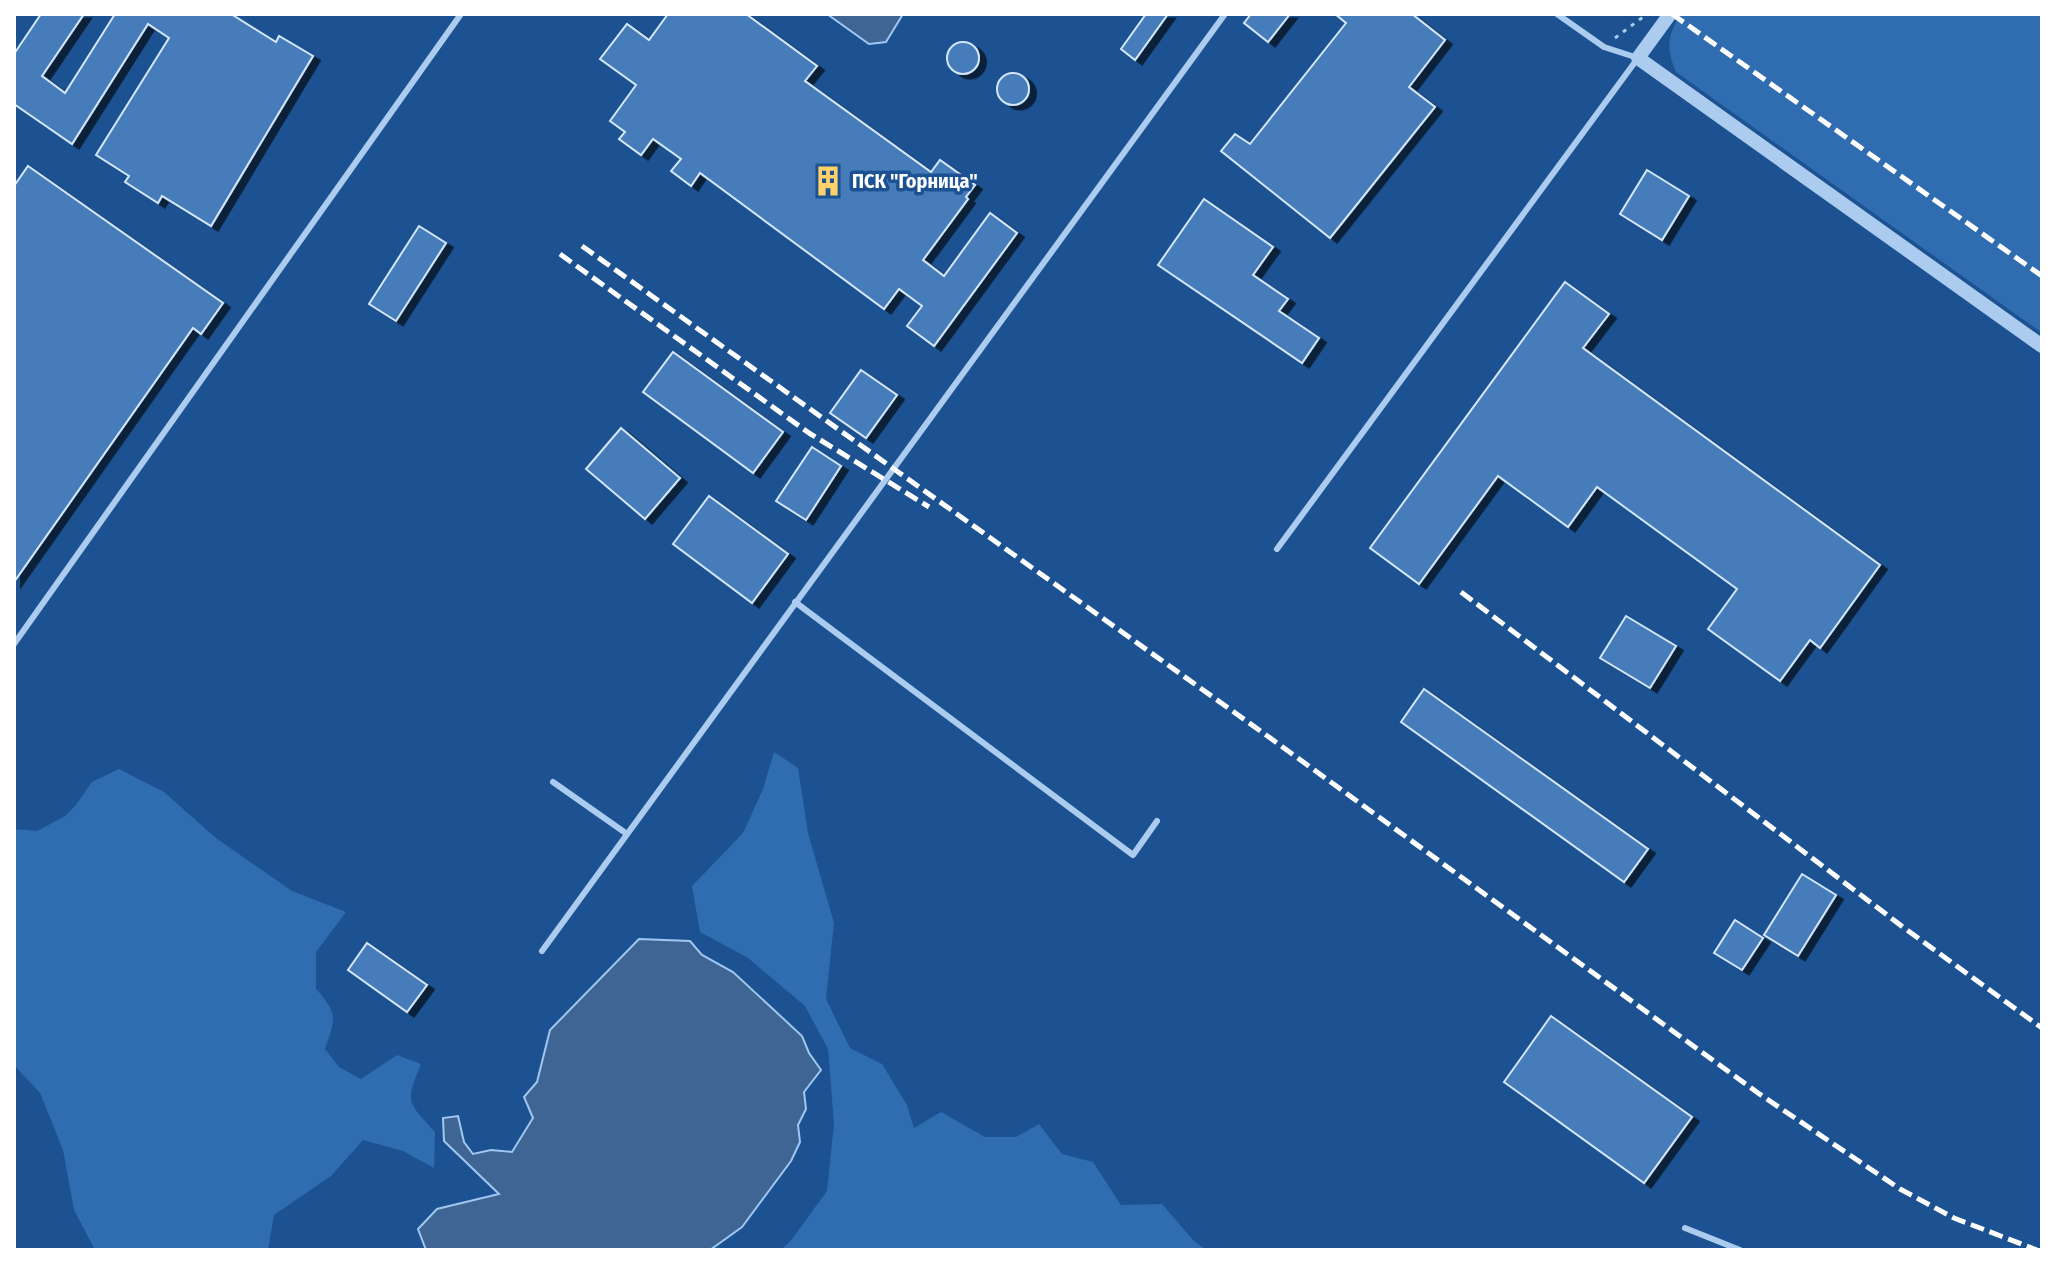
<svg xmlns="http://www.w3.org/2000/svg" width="2056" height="1264" viewBox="0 0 2056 1264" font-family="'Fira Sans Condensed',sans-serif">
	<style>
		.green { fill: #2f6cb0 }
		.water { fill: #3e6593; stroke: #a0c7f0; stroke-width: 2 }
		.building { fill: #447bb9; stroke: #d3e6fa; stroke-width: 2; filter: url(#shadow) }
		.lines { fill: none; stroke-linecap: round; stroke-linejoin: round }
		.path { stroke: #acccef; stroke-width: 3; stroke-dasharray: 4 6; stroke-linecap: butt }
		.service { stroke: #acccef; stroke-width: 6 }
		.tertiary { stroke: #acccef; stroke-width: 14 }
		.rail { stroke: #fff; stroke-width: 5; stroke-dasharray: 14 6; stroke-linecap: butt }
		.labels { text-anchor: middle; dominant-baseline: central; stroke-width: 7; stroke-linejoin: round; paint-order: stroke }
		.poi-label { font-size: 20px; font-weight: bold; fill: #fff; stroke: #1c5292; text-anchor: start }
	</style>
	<defs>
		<filter id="shadow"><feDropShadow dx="7" dy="4.5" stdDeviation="0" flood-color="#0009"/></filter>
	</defs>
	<rect width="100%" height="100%" fill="#1c5292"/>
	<g class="green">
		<path d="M1681 14H2042V333L1676 72C1666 49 1667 35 1681 14Z"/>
		<polygon points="774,752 798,768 808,833 834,923 826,999 850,1048 882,1064 907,1105 914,1128 941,1112 985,1137 1016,1137 1039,1124 1062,1154 1093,1162 1121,1205 1162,1204 1193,1240 1206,1250 781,1250 792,1239 827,1191 834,1124 828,1049 805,1006 748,958 700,932 692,886 743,833 763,789"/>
		<path d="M119 769 164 792 216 838 292 891 346 912 316 952V989C339 1014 335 1019 325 1049L339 1067 361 1079 397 1055 421 1064C405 1103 407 1101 435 1132L434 1168 403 1151 363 1140 331 1176 274 1215 268 1250H95L74 1210 63 1150 40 1093 14 1065V829L37 831 65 816 76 805 92 782Z"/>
	</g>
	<g class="water">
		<polygon points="827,14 903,14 886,42 869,44"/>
		<polygon points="639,939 690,941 702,955 733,972 802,1036 809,1053 821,1070 804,1092 806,1109 798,1125 800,1142 791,1161 742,1227 710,1250 426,1250 418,1229 437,1209 499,1194 444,1141 443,1118 458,1116 464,1142 473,1154 491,1150 512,1152 533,1118 524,1097 537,1082 550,1030"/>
	</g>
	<g class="building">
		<polygon points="41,14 84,14 42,76 65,93 115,14 231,14 276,42 279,36 313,56 211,226 162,196 158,203 125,182 129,176 96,155 169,38 148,24 72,144 14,104 14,54"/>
		<polygon points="668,14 746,14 817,66 805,81 931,172 940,160 975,185 966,197 968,199 923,260 944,276 990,213 1017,233 934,346 907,326 922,306 899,289 884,309 700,173 691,186 671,171 681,159 653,139 641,155 619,139 625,132 610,121 636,85 600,59 627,24 649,40"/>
		<polygon points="1146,14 1168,14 1135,60 1121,49"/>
		<polygon points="1251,14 1290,14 1268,42 1244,23"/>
		<polygon points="1335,14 1412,14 1445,40 1409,87 1435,107 1330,238 1221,151 1235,134 1250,144 1346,23"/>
		<circle cx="963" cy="58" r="16"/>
		<circle cx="1013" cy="89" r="16"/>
		<polygon points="28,166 223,303 201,334 193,328 14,582 14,186"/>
		<polygon points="1647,170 1689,196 1662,240 1620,214"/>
		<polygon points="1204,199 1273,247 1253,275 1288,299 1279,311 1319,338 1302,363 1158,265"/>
		<polygon points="419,226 446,243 396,321 369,304"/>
		<polygon points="1565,282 1609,314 1583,348 1880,565 1820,648 1810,640 1780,681 1708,629 1737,589 1597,487 1568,527 1498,476 1419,584 1370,548"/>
		<polygon points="673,352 783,432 753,473 643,392"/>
		<polygon points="861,370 897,395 866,438 830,413"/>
		<polygon points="621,428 680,478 645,519 586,469"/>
		<polygon points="812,447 841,466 806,520 776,501"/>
		<polygon points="709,496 788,554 752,603 673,544"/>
		<polygon points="1626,616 1676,646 1650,688 1600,658"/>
		<polygon points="1424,689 1648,849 1624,882 1401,722"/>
		<polygon points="1802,874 1836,895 1798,956 1764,935"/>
		<polygon points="1735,920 1763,938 1742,970 1714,953"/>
		<polygon points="367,943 427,985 407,1012 348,970"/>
		<polygon points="1551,1016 1692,1117 1644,1183 1504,1082"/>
	</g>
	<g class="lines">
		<polyline class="path" points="1615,38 1647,14"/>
		<g class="service">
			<polyline points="1277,549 1638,58 1604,47 1557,14"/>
			<polyline points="795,602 1133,855 1157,821"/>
			<polyline points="14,644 461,14"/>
			<polyline points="553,782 627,834"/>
			<polyline points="542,951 1225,14"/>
			<polyline points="1685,1228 1740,1250"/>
		</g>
		<polyline class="tertiary" points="1670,14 1638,58 2042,346"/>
		<g class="rail">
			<polyline points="1672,14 2042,276"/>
			<polyline points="582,246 1273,740 1758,1093 1900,1189 1954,1218 2037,1250"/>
			<polyline points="560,254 809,433 929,507"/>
			<polyline points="1461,592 1903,927 2042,1028"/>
		</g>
	</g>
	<defs>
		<g id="building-bare" transform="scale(2.4)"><path d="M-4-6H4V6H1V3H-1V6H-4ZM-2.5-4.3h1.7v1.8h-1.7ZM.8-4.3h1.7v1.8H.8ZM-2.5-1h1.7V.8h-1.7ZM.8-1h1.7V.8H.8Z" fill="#ffd16a" stroke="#1c5292" stroke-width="2.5" paint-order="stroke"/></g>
	</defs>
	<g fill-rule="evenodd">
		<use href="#building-bare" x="828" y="181"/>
	</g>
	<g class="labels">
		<g class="poi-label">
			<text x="852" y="181">ПСК "Горница"</text>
		</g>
	</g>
	<rect width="2056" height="1264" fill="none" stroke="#ffffff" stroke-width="32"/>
</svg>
